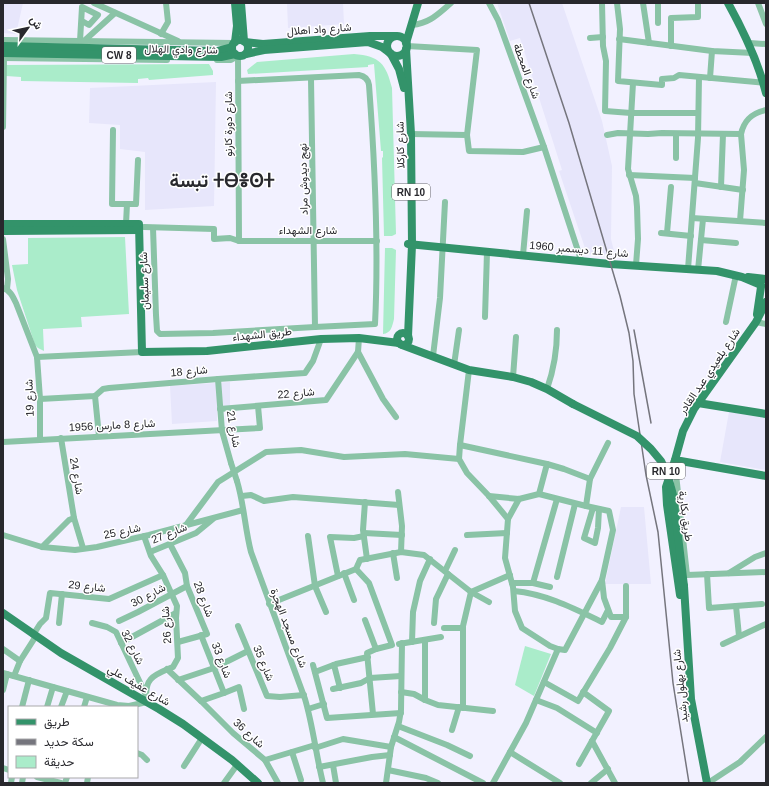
<svg xmlns="http://www.w3.org/2000/svg" width="769" height="786" viewBox="0 0 769 786" font-family="Arial,Vazirmatn,'Noto Sans Tifinagh',sans-serif">
	<style>
		.built { fill: #e7e6fb }
		.green { fill: #aaecca }
		.lines { fill: none; stroke-linecap: round; stroke-linejoin: round }
		.minor { stroke: #8ac3a6; stroke-width: 6 }
		.major { stroke: #33936a; stroke-width: 8 }
		.rail { stroke: #75757d; stroke-width: 1.5 }
		.minor-bridge { stroke: #8ac3a6; stroke-width: 6 }
		.major-bridge { stroke: #33936a; stroke-width: 8 }
		.labels { text-anchor: middle; dominant-baseline: central; stroke-width: 3; stroke-linejoin: round; paint-order: stroke }
		.shield { fill: #fff; stroke: #68686c; stroke-width: 1 }
		.shield-label { font-size: 10px; font-weight: bold; fill: #28282d }
		.street-label { font-size: 11px; fill: #28282d; stroke: #fff }
		.town-label { font-size: 19px; font-weight: bold; fill: #28282d; stroke: #fff }
	</style>
	<rect width="100%" height="100%" fill="#f2f1ff"/>
	<g class="built">
		<polygon points="3,3 23,3 16,34 3,33"/>
		<polygon points="287,3 343,3 344,24 288,28"/>
		<polygon points="497,3 562,3 602,121 612,166 611,239 615,255 587,254 559,171 562,170 520,38 510,41"/>
		<polygon points="216,82 214,206 145,210 145,152 120,149 120,125 89,123 90,88"/>
		<polygon points="230,382 230,406 217,406 217,421 172,424 170,386"/>
		<polygon points="729,412 766,418 766,470 720,462"/>
		<polygon points="621,507 644,507 651,584 605,584"/>
	</g>
	<g class="green">
		<path d="M354 54C380 56 386 64 392 88L396 234 392 236H384L382 158 383 157V151H381L374 64 368 65V67L248 74 247 70 257 62Z"/>
		<polygon points="209,64 213,71 213,75 149,80 148,78 138,79 138,83 21,81 21,77 6,76 6,65"/>
		<polygon points="125,237 129,314 81,317 82,327 43,329 44,351 38,348 35,345 17,290 12,265 28,264 28,238"/>
		<path d="M385 248H392L396 250 394 319C392 327 391 333 383 334Z"/>
		<polygon points="525,646 551,654 534,696 515,685"/>
	</g>
	<g class="lines">
		<g class="minor">
			<polyline points="94,3 178,41"/>
			<polyline points="489,3 498,20 544,147 581,260"/>
			<polyline points="602,3 603,46 606,61 605,111 631,113 698,113"/>
			<polyline points="617,3 620,29 618,81 662,85 662,79 674,78 679,75 766,83"/>
			<polyline points="643,3 649,43"/>
			<polyline points="758,3 766,24"/>
			<polyline points="658,23 658,3"/>
			<path d="M412 25C430 23 438 14 451 3"/>
			<polyline points="161,34 168,22 166,3"/>
			<polyline points="590,38 603,37"/>
			<polyline points="619,39 712,51 753,53"/>
			<polyline points="3,40 234,43"/>
			<polyline points="80,41 82,7 98,15 89,25 82,21"/>
			<polyline points="84,41 115,13"/>
			<polyline points="749,43 766,44"/>
			<polyline points="407,46 477,50 467,135"/>
			<polyline points="671,46 671,18 698,17 698,3"/>
			<polyline points="238,56 239,241"/>
			<polyline points="3,58 167,60"/>
			<polyline points="217,60 231,60 238,56"/>
			<polyline points="710,78 712,51"/>
			<polyline points="311,79 315,327"/>
			<polyline points="633,83 628,169 636,196 637,207 638,239 636,265"/>
			<polyline points="3,127 4,58"/>
			<polyline points="113,130 112,204 136,204 138,160"/>
			<polyline points="411,134 467,135 469,151 523,152 544,147"/>
			<polyline points="607,135 618,133 648,134 662,133 741,134"/>
			<polyline points="676,158 676,134"/>
			<polyline points="629,175 695,178"/>
			<polyline points="695,183 743,190"/>
			<polyline points="721,187 723,134"/>
			<polyline points="692,218 766,223"/>
			<path d="M740 221 744 170 741 134C744 120 752 113 766 110"/>
			<polyline points="126,224 127,204"/>
			<polyline points="144,227 214,229 214,239 230,238 239,241 377,241"/>
			<path d="M153 228 156 315 157 331 160 334 213 333 315 327 375 324C379 245 375 165 369 85 368 79 365 76 359 75L238 81"/>
			<polyline points="661,233 691,236"/>
			<polyline points="667,233 671,187"/>
			<polyline points="3,239 8,279 7,289"/>
			<polyline points="701,240 736,243"/>
			<polyline points="523,255 527,211"/>
			<polyline points="688,269 698,138 699,77"/>
			<polyline points="698,270 703,219"/>
			<path d="M3 288C10 290 13 297 16 303L37 357 40 399V439"/>
			<polyline points="485,317 487,252"/>
			<polyline points="726,322 736,275"/>
			<polyline points="756,322 766,324"/>
			<polyline points="358,352 383,399 396,417"/>
			<polyline points="433,356 440,298 445,202"/>
			<polyline points="37,357 142,352"/>
			<polyline points="454,365 459,330"/>
			<polyline points="469,370 460,445 459,459 467,473 489,496 508,519 505,558 513,587 515,611 522,628 550,646 558,649 526,723 493,783"/>
			<polyline points="513,377 516,337"/>
			<polyline points="218,379 222,431 231,463"/>
			<path d="M547 389C554 369 557 350 557 330"/>
			<polyline points="95,396 99,436"/>
			<polyline points="40,399 95,396 103,389 109,388 218,379 305,373 313,361 321,339"/>
			<polyline points="220,409 326,400 358,352 359,338"/>
			<polyline points="61,438 74,518"/>
			<polyline points="3,442 260,428 258,406"/>
			<polyline points="460,445 547,464 539,494 519,499 489,496"/>
			<polyline points="547,464 564,469 590,479 586,506"/>
			<polyline points="675,465 687,575 766,572"/>
			<polyline points="590,479 608,443"/>
			<path d="M237 481C244 504 245 529 251 552L305 699C313 726 316 755 323 783"/>
			<polyline points="398,492 402,526 401,552"/>
			<polyline points="539,494 586,506 609,511 613,530 602,580 565,650 558,649"/>
			<polyline points="242,496 251,495 264,501 293,497 399,505"/>
			<polyline points="365,502 363,530 367,559"/>
			<polyline points="593,508 584,538 595,543 598,528 599,509"/>
			<polyline points="508,519 519,499"/>
			<polyline points="186,525 218,482 266,452 301,450 344,457 405,454 459,459"/>
			<polyline points="364,533 402,535"/>
			<polyline points="3,535 42,547 75,550 97,547 149,535 243,510"/>
			<polyline points="467,535 507,533"/>
			<polyline points="308,536 315,586 326,612"/>
			<polyline points="170,544 185,573 187,586 207,634 178,642"/>
			<polyline points="42,547 69,520 74,518 83,548"/>
			<polyline points="150,552 196,533 213,519"/>
			<polyline points="393,553 397,578"/>
			<polyline points="356,569 369,583 392,645 376,649 367,653 373,714"/>
			<polyline points="445,571 455,550"/>
			<polyline points="344,573 354,600"/>
			<polyline points="729,573 755,557 766,553"/>
			<polyline points="707,574 709,608 762,604"/>
			<polyline points="338,576 330,537 354,538 364,536"/>
			<polyline points="557,577 575,504"/>
			<polyline points="602,580 604,598 611,617 626,617 626,586"/>
			<polyline points="512,583 533,583 557,499"/>
			<polyline points="533,583 550,587"/>
			<path d="M514 591C546 594 573 608 602 622L608 610"/>
			<polyline points="269,604 356,569 360,560 401,552 424,555 471,592 489,602"/>
			<polyline points="736,606 739,636"/>
			<polyline points="365,620 376,649"/>
			<polyline points="119,621 138,612 187,586"/>
			<polyline points="59,623 62,594"/>
			<polyline points="92,623 107,627 116,632 145,693"/>
			<polyline points="434,623 436,599 448,574"/>
			<polyline points="238,626 267,696 280,697 304,695"/>
			<polyline points="444,628 463,628"/>
			<polyline points="33,635 40,624 46,618 50,593 109,599 163,575"/>
			<polyline points="412,642 413,612 420,581 430,559"/>
			<polyline points="121,643 176,613"/>
			<polyline points="399,644 441,637"/>
			<polyline points="723,644 766,624"/>
			<polyline points="3,649 20,661"/>
			<polyline points="313,665 327,718 401,713"/>
			<polyline points="334,665 340,688"/>
			<polyline points="167,669 201,701 224,693 201,635"/>
			<polyline points="315,672 336,664 368,657"/>
			<path d="M3 673 117 705 129 706 147 702C143 678 154 675 173 667L178 658 176 618 177 606 163 575 151 556 144 536"/>
			<polyline points="14,676 20,661 36,636"/>
			<polyline points="178,680 214,668 248,651"/>
			<polyline points="544,682 578,701 610,648 626,617"/>
			<polyline points="333,689 361,683 370,678 401,676"/>
			<polyline points="3,690 7,674"/>
			<polyline points="401,692 414,694 425,700 438,705 493,711"/>
			<polyline points="224,693 239,687 244,709"/>
			<polyline points="425,700 425,640"/>
			<polyline points="536,700 557,708 597,733"/>
			<polyline points="201,701 233,733 265,760 278,783"/>
			<polyline points="22,707 29,680"/>
			<polyline points="47,707 53,687"/>
			<polyline points="61,707 67,691"/>
			<polyline points="84,707 87,697"/>
			<polyline points="463,708 463,626 471,592 510,575"/>
			<polyline points="308,709 324,704"/>
			<polyline points="398,726 447,745 470,756"/>
			<polyline points="452,730 459,707"/>
			<polyline points="394,737 483,783"/>
			<polyline points="592,741 615,783"/>
			<polyline points="315,748 343,739 391,747"/>
			<polyline points="292,752 301,780"/>
			<polyline points="510,752 560,783"/>
			<polyline points="137,753 142,755 147,760"/>
			<polyline points="265,760 315,745"/>
			<polyline points="579,764 609,711 583,692"/>
			<polyline points="333,765 336,783"/>
			<polyline points="184,766 202,738"/>
			<polyline points="319,767 372,757 390,755"/>
			<polyline points="3,768 9,770"/>
			<polyline points="388,770 426,778 438,783"/>
			<polyline points="37,777 61,783"/>
			<polyline points="11,783 12,777"/>
			<polyline points="22,783 23,777"/>
			<polyline points="65,783 67,777"/>
			<polyline points="87,783 88,777"/>
			<polyline points="224,783 237,765"/>
			<polyline points="386,783 391,747 399,722 401,710 402,643"/>
			<polyline points="591,783 608,769"/>
			<polyline points="708,783 740,762 766,737"/>
		</g>
		<g class="major">
			<polyline points="235,3 237,26 235,42"/>
			<polyline points="241,3 244,41"/>
			<path d="M728 3C744 32 758 61 766 93"/>
			<circle cx="397" cy="46" r="10"/>
			<circle cx="240" cy="48" r="8"/>
			<polyline points="245,42 263,44 370,36 395,36"/>
			<polyline points="406,43 418,3"/>
			<polyline points="3,46 217,51 232,47"/>
			<polyline points="406,49 411,134 412,245 408,336"/>
			<polyline points="3,53 221,57 235,54"/>
			<polyline points="246,54 264,50 368,42 382,47 390,53"/>
			<polyline points="391,54 399,69 404,88"/>
			<polyline points="3,224 139,224 142,352 207,351 321,339 359,338 399,343"/>
			<polyline points="3,231 139,230"/>
			<polyline points="408,244 610,264 717,271 742,277 761,285"/>
			<polyline points="748,277 765,279"/>
			<polyline points="766,302 756,322 694,409 683,431 675,460 766,476"/>
			<polyline points="757,314 761,287"/>
			<circle cx="403" cy="339" r="6"/>
			<polyline points="402,345 469,370 513,377 531,382 547,389 573,404"/>
			<polyline points="698,403 766,414"/>
			<polyline points="675,460 666,487 667,505 680,595"/>
			<polyline points="684,586 691,699 707,783"/>
			<polyline points="3,613 61,653 159,709 183,724 232,760 258,783"/>
		</g>
		<g class="rail">
			<polyline points="529,3 569,123 620,296 629,333 633,361 634,394 646,475 658,532 673,683 689,783"/>
			<polyline points="634,330 651,423"/>
		</g>
		<polyline class="minor-bridge" points="231,463 237,481"/>
		<polyline class="major-bridge" points="573,404 637,436 651,449 661,461 668,476 673,495 684,586"/>
	</g>
	<g class="labels">
		<g class="shield">
			<rect x="102" y="47" width="34" height="16" rx="3"/>
			<rect x="392" y="184" width="38" height="16" rx="3"/>
			<rect x="647" y="463" width="38" height="16" rx="3"/>
		</g>
		<g class="shield-label">
			<text x="119" y="55">CW 8</text>
			<text x="411" y="192">RN 10</text>
			<text x="666" y="471">RN 10</text>
		</g>
		<g class="street-label">
			<text transform="translate(319 29) rotate(-4)">شارع واد اهلال</text>
			<text transform="translate(181 49) rotate(1)">شارع وادي الهلال</text>
			<text transform="translate(527 71) rotate(70)">شارع المحطة</text>
			<text transform="translate(228 124) rotate(-90)">شارع دورة كارنو</text>
			<text transform="translate(400 145) rotate(-91)">شارع كاركلا</text>
			<text transform="translate(303 179) rotate(-91)">نهج ديدوش مراد</text>
			<text x="308" y="230">شارع الشهداء</text>
			<text transform="translate(579 249) rotate(5)">شارع 11 ديسمبر 1960</text>
			<text transform="translate(144 281) rotate(-92)">شارع سليمان</text>
			<text transform="translate(262 334) rotate(-6)">طريق الشهداء</text>
			<text transform="translate(189 371) rotate(-5)">شارع 18</text>
			<text transform="translate(709 371) rotate(-56)">شارع بلعيدي عبد القادر</text>
			<text transform="translate(296 393) rotate(-5)">شارع 22</text>
			<text transform="translate(29 398) rotate(-92)">شارع 19</text>
			<text transform="translate(112 425) rotate(-3)">شارع 8 مارس 1956</text>
			<text transform="translate(234 429) rotate(80)">شارع 21</text>
			<text transform="translate(77 476) rotate(80)">شارع 24</text>
			<text transform="translate(686 516) rotate(82)">طريق بكارية</text>
			<text transform="translate(122 531) rotate(-12)">شارع 25</text>
			<text transform="translate(169 533) rotate(-22)">شارع 27</text>
			<text transform="translate(87 586) rotate(6)">شارع 29</text>
			<text transform="translate(148 595) rotate(-28)">شارع 30</text>
			<text transform="translate(204 599) rotate(69)">شارع 28</text>
			<text transform="translate(166 625) rotate(-94)">شارع 26</text>
			<text transform="translate(289 628) rotate(69)">شارع مسجد الهجرة</text>
			<text transform="translate(133 647) rotate(63)">شارع 32</text>
			<text transform="translate(222 660) rotate(69)">شارع 33</text>
			<text transform="translate(264 663) rotate(67)">شارع 35</text>
			<text transform="translate(139 685) rotate(30)">شارع عفيف علي</text>
			<text transform="translate(680 686) rotate(-96)">شارع بهلول رشيد</text>
			<text transform="translate(249 733) rotate(42)">شارع 36</text>
		</g>
		<g class="town-label">
			<text x="222" y="180">تبسة ⵜⴱⴻⵙⵜ</text>
		</g>
	</g>
	<rect width="769" height="786" fill="none" stroke="#28282d" stroke-width="8"/>
	<rect x="8" y="706" width="130" height="72" fill="#ffffff" stroke="#a9a9ab"/>
	<rect x="16" y="719" width="20" height="6" fill="#33936a" stroke="#a9a9ab"/>
	<text x="44" y="726" font-size="12" fill="#28282d">طريق</text>
	<rect x="16" y="739" width="20" height="6" fill="#75757d" stroke="#a9a9ab"/>
	<text x="44" y="746" font-size="12" fill="#28282d">سكة حديد</text>
	<rect x="16" y="756" width="20" height="12" fill="#aaecca" stroke="#a9a9ab"/>
	<text x="44" y="766" font-size="12" fill="#28282d">حديقة</text>
	<g transform="translate(28 28) rotate(57)" stroke="#ffffff" stroke-width="3" paint-order="stroke">
	<path d="M0-3L7 15L0 10L-7 15Z" fill="#28282d"/>
	<text y="-6" font-size="11" font-weight="bold" text-anchor="middle" fill="#28282d">ش</text>
	</g>
</svg>
